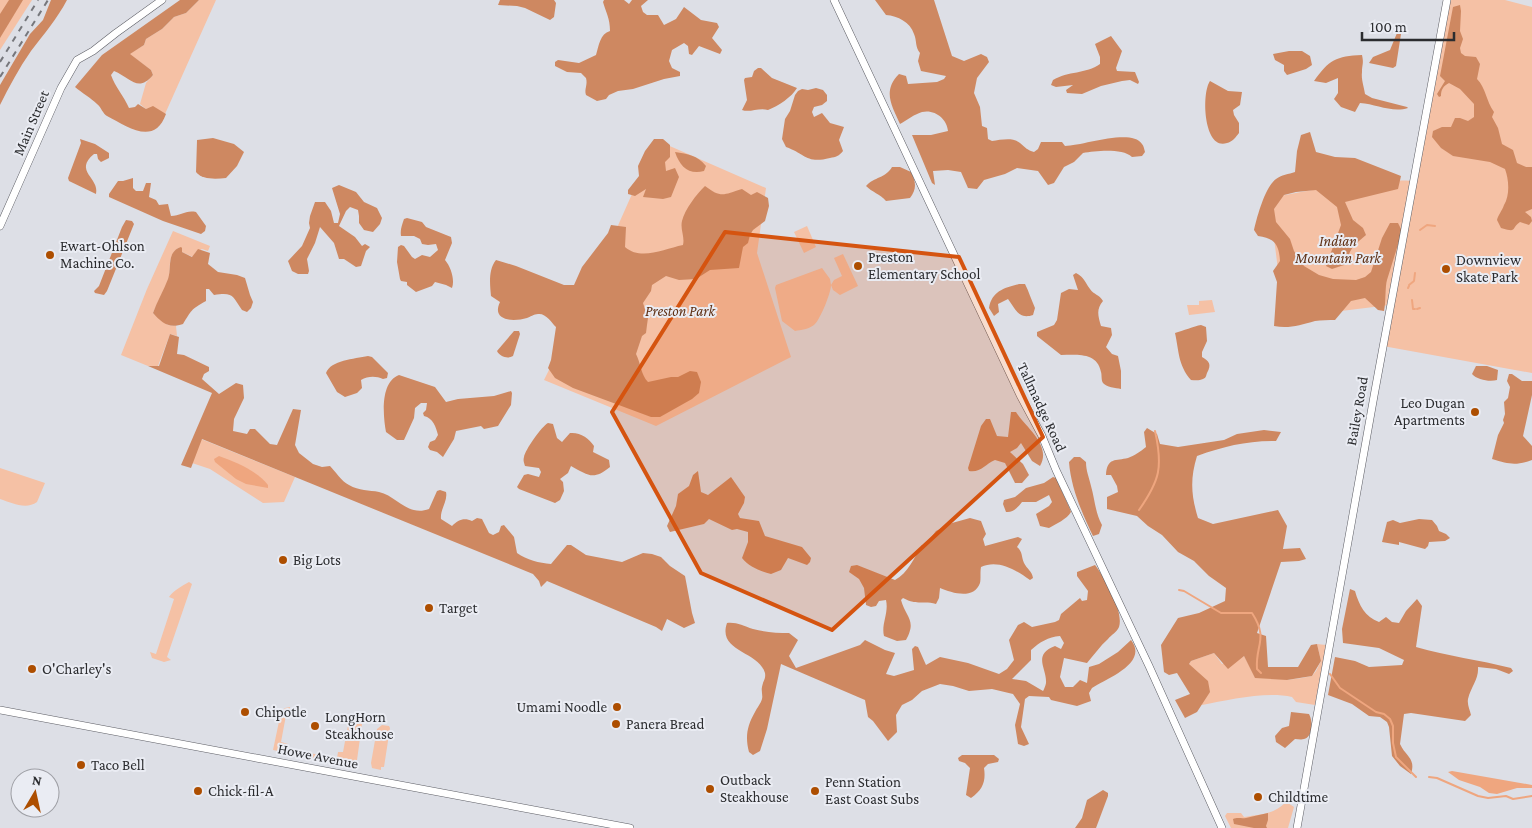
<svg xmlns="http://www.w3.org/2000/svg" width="1532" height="828" viewBox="0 0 1532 828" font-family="'Crimson Pro',serif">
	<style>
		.green { fill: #f5c1a5 }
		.forest { fill: #ce8861; fill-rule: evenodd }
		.water { fill: #efa67f }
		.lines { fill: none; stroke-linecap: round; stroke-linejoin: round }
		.stream { stroke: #efa67f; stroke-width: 2 }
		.minor-casing { stroke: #5c5d64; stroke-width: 8 }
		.minor { stroke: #fff; stroke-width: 7 }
		.rail { stroke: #76777c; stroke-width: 2; stroke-dasharray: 6 6; stroke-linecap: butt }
		.marked { fill: #d55410; fill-opacity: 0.2; stroke: #d55410; stroke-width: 4; stroke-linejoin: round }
		.poi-dot { fill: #ad4e00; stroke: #eaecf3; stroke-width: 2 }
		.labels { text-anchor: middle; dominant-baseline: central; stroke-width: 4; stroke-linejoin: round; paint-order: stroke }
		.street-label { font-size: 15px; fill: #2b2c2f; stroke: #eaecf3 }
		.park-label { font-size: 15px; font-style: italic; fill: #5f3014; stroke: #eaecf3 }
		.poi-label { font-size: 15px; fill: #2b2c2f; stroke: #eaecf3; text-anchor: start }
	</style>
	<rect width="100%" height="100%" fill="#dddfe6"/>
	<g class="green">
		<polygon points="0,0 32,0 0,50"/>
		<polygon points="199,0 216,0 165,114 154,108 146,109 140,104 146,83 153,75 151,70 129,54 144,45 146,39 162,29 174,17 186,13"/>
		<path d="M1447 0H1505L1532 7V373L1383 346 1390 305 1284 318 1269 198C1314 190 1368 178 1413 181Z"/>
		<polygon points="656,140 766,188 757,253 791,357 656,426 544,380 596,275"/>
		<polygon points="807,226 816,247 804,253 794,232"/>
		<path d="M173 231 210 246 208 251 202 249 196 252 193 257 182 252 178 248C167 258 171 265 169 277 167 286 157 303 153 313L168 325 176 326 177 336 170 334 158 366H148L121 355 147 289Z"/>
		<path d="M843 254 858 286 840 295 833 290 831 285C831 293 820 320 814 325 809 329 801 330 795 331L782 321 775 288 776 285 822 268 830 279 831 285 834 280 842 276 834 258Z"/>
		<polygon points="1212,300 1215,312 1189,315 1187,305 1199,305 1199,301"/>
		<polygon points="201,439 295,477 284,502 263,503 210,469 192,463"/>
		<path d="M0 468 45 483 37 502C26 510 12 503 0 499Z"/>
		<path d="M189 582 192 584 167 657 171 660 164 662 152 658 150 652 156 654 174 599 169 597C174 590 182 586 189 582Z"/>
		<path d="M1317 644 1326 645 1315 705 1296 702 1292 697C1266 691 1228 700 1202 705L1189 664 1191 661 1214 653 1222 664 1244 656 1249 665 1287 680 1302 678 1312 676 1316 671 1321 661Z"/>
		<polygon points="290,707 290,709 287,710 281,742 288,744 287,749 337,758 338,752 343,752 349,720 345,718 359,720 362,724 357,760 352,764 346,764 273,750 281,712 285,708"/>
		<polygon points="382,725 389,726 390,728 384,767 381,767 381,770 372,768 371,763 377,729"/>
		<path d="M1285 803H1288L1294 807 1288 828H1231L1225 816 1227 813H1241L1244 817C1261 814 1272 815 1285 803Z"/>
	</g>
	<g class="forest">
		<polygon points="9,0 23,0 0,38 0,14"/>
		<path d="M51 0H67C57 19 44 34 31 51 19 68 9 87 0 105V85L30 34 43 20Z"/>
		<path d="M180 0H199L186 13 174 17 162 29 146 39 144 45 130 54 151 70 153 75C138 93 131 78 114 71L111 75C115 87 124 96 129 108L135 107 138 104 146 109 153 106 166 114C154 147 127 126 107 116 103 114 101 107 97 104 91 98 82 93 75 87L102 55Z"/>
		<polygon points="500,0 554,0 556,3 554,17 550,20 525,8 517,6 498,5"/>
		<path d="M604 0H624L629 4 632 0H648L641 6 643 12 647 15H658L664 25 676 19 684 7 701 20 717 23 719 27 712 38 722 50 720 54 699 46 692 55 689 54 688 46 684 43 672 50 669 61 672 68 680 72V76L664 79 633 89 618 91 609 95 606 99 597 101 586 95C584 89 588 85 586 78L581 73 567 72 555 66V62L558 60 579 63 596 55C599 45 600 34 610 31 610 18 606 13 603 2Z"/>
		<path d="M875 0H934L952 56 964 61 981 54 987 57 989 62 977 78 974 93 980 107 982 126 987 128 988 139 992 141C1001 140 1013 137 1020 143 1026 148 1027 150 1034 152L1038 149 1041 142H1062L1065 146C1083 146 1131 128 1142 144 1144 146 1144 149 1145 152L1142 156 1132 157C1122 148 1096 151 1083 153L1074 162 1064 167 1054 183 1048 185 1038 171 1017 168 1005 174 984 180 977 189 968 188 961 172 948 170 933 171 935 185 932 183 912 135H931L948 131C947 119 935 109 922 112 915 114 907 120 900 124 892 106 882 91 899 74L906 76 908 84 937 82 944 79 946 76 921 71 918 61 920 53C915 47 917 41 914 34 910 22 898 16 886 15Z"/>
		<path d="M1460 5 1461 11 1460 31 1463 39 1460 48 1461 53 1465 56 1476 57 1480 64 1477 79C1486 88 1486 101 1494 112L1492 117 1498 128 1502 144 1513 150 1517 163 1526 167H1532V209L1525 212 1531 217 1532 221 1529 225 1520 222C1510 229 1518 233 1501 228L1497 220C1498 215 1502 211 1504 205 1510 195 1509 180 1505 169L1490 162 1453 156 1441 148 1432 137 1433 131 1442 127H1451L1455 118H1460L1468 121 1474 117V104L1460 89 1449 83C1443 86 1441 90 1441 96L1439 97 1437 94 1445 81 1440 76 1453 7Z"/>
		<polygon points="1397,33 1401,34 1396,66 1393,68 1369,63 1373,57 1390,50"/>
		<path d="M1111 36 1122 51 1116 68 1117 71 1135 72 1139 82 1138 84 1130 80 1122 81 1101 86 1082 94 1067 93 1066 90 1073 85 1056 87 1051 85 1053 80C1068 71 1086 74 1100 64V57L1095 44Z"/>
		<polygon points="1289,51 1302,51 1310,56 1312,65 1306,69 1287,75 1284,71 1284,65 1275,60 1273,54"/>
		<path d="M1362 55C1364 64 1362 64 1362 72 1361 79 1364 87 1365 94L1372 98 1407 107 1408 108C1392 113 1376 104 1360 103L1355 112 1341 107 1334 99 1338 93V78L1326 83 1314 81C1329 60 1336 56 1362 55Z"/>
		<path d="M758 68H761L772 78 797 88C792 97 778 106 768 110 759 107 750 113 742 110L747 100 744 80 745 78 752 77 754 71Z"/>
		<path d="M1210 81 1228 91 1242 92 1240 105 1233 110 1234 115 1239 123V133C1236 137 1232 142 1227 143 1204 151 1201 94 1210 81Z"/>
		<path d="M816 88 823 90 827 95V101L822 105 814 107 812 112 814 117 822 113 830 123 844 127 839 140 843 151C839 156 836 157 830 158 806 164 806 154 786 147L782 139 785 119 790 111 795 95 798 91 802 89 808 90Z"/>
		<path d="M1310 132 1316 152 1335 157 1355 158 1401 176 1398 189 1345 202 1353 220 1363 228 1366 235C1355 245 1349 247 1347 264L1332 269 1326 266 1341 225 1337 207 1316 190 1296 192 1284 195 1274 209 1276 222 1290 239 1294 251 1304 266 1319 275 1333 279 1356 280 1365 277 1371 272 1382 238 1390 223H1398L1402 231C1397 248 1392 264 1387 280 1385 286 1386 303 1384 311L1378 310 1365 298 1351 301 1335 320C1329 320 1321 320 1315 321 1300 325 1289 329 1274 326L1277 282 1273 271 1280 261C1279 245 1275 238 1258 236L1254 230C1257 217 1265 187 1276 179 1281 175 1289 174 1295 172L1297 151 1301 135Z"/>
		<path d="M213 138 234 144 244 152 237 166 226 178C216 179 202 180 196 172L197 140Z"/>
		<path d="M80 139 95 144 109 153V158L101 162 98 159 97 154H94C73 171 100 178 96 194L69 181 68 178 81 143Z"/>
		<polygon points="654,139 663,139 670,145 670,157 665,162 666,171 675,168 679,177 671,197 663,199 643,197 646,189 635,196 628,194 628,190 639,176 638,166 645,151"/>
		<path d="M675 152C688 154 697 155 706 166L704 171C689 175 680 167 675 152Z"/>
		<path d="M892 167H900L911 172C916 182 917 189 910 198L886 201C880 194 872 192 866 186 874 177 886 178 892 167Z"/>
		<path d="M133 178V188L136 191H143L146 183H151L149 197 156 200 159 205 168 204 171 216C181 216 185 210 196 212L206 226 205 231 201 234 163 221 109 197V194L118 181H123Z"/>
		<polygon points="339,185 356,192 364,202 377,208 382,218 380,224 373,232 364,230 359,223 359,216 358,210 350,207 346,211 339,226 355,237 362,246 365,244 370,247 366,251 361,266 356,267 344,259 339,259 334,243 320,227 315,243 307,259 309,271 308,274 298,274 292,271 288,261 302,246 310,228 309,223 310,216 315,202 325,202 331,211 334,223 338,223 340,214 332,188"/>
		<path d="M705 186C721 198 723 195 742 189L751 195 757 192 768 198 769 206 765 221 753 230 750 235 748 243 743 247 739 268 710 270 696 279 679 280 666 276 652 285 651 291 643 303 648 318 647 325 646 333 642 336 636 354C641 364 641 375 648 382L671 377H678L690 371 697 372 701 382 699 393 692 399 660 417H651L573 388 555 378 548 368 551 360 556 327C551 322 546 313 538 314 534 314 530 317 527 318 513 322 491 321 500 302L491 296C490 285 488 270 496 260L516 266 564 285H574L582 267 608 233 611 225 626 227 625 247C641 261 664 249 683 245 685 237 680 229 682 221 685 209 696 195 705 186Z"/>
		<path d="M407 218 422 222 426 227 451 237 452 243 445 260C451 267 455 280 452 288L446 285 435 282 432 286 416 292 407 285V282L401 281 400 279 397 262 398 247 401 245 404 246 412 257 415 259 422 255 430 257 438 250 436 244 428 245 422 244 420 239 414 236H401C400 230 402 225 404 219Z"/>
		<polygon points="126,220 132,221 134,224 107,291 104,295 95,293 94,291 99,286 122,227"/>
		<path d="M181 247 182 248V252L192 257 198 249 210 253 208 264 218 272 237 275 245 278 250 295 253 302 251 308 247 312 242 310C232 296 234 292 214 295L209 289H206V301C190 310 192 310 183 324 169 329 162 323 153 313 157 301 164 290 168 279 172 268 166 252 181 247Z"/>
		<path d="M1076 273C1085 278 1084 281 1090 289 1094 295 1099 294 1103 301 1096 309 1098 316 1101 326L1111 328 1112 335 1106 347 1112 354 1118 356 1121 371V389C1116 388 1106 387 1103 383 1101 380 1102 375 1101 372 1097 352 1077 355 1061 355L1037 336V332L1054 325 1057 320 1061 293 1069 289 1078 290 1073 275Z"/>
		<path d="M1019 284H1025C1029 292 1031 299 1035 308L1033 315C1018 320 1015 308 1008 299L998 304 999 312 994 316 989 308C992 291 1004 288 1019 284Z"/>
		<path d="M1201 325 1206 327 1207 341 1202 352V357C1209 361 1212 364 1207 373 1206 376 1206 378 1203 379 1199 381 1194 380 1191 380 1178 365 1179 351 1175 333 1183 331 1194 326 1201 325Z"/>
		<path d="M514 331H519L520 334 513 356C508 359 500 357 497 351Z"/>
		<path d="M170 334 179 337 177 354 184 355 209 367V371L204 374 202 379 219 394 236 383 243 385 244 398 234 419 233 431 247 434 250 429H255L270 444 277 445 293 409 301 410 295 445 299 453 313 464 322 467 330 466C336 472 341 481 349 485 359 491 369 490 379 492 397 496 408 517 429 509L437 491 440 490 446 492C448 501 440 509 441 519L452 526C458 520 464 517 472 521L477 518 482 519 489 533 493 535 499 532 501 526 504 525 514 537 517 553C527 560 539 563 551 564L567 545H571L586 555 622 562 643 553 652 554 661 557 670 566 685 576 692 613 695 623 684 628 667 619 662 631 656 627 547 581 541 587 539 581 533 574 202 439 191 468 181 465 212 393 148 366H159Z"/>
		<path d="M368 356 372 357 388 373 387 378 383 379C376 376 368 376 361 380L362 388 357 393 345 397 337 392 326 373C331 360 354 359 368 356Z"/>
		<path d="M1476 366H1487L1498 370 1497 380C1490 382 1477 380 1472 374Z"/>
		<path d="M1509 374H1512L1522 381H1532V395L1523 436 1532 446V460C1515 466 1509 464 1492 459L1498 435 1504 423 1503 420 1505 414 1504 402 1508 398 1510 387 1507 381Z"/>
		<path d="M399 375 435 387 446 402 458 399 494 396 511 391 512 393 511 405 498 426 484 429 481 426 456 431 454 439 443 457 437 452 430 450 428 447 430 442 435 440 438 435C436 427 433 418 424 416L423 413 426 410 427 403H421L415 408 414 418 404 440H397L386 432C383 416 380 382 399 375Z"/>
		<path d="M1011 412H1016C1026 428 1052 445 1040 466L1032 461 1021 443 1017 448 1010 452 1023 464 1029 475 1022 483H1015L1005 463 995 460C985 464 981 473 969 471L968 468 981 426 986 419H990L997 436 1008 437Z"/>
		<path d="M548 423 553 424 557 438 562 442 570 433C580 432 589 438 594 446L593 452 609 460 610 467C593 481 588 475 571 466L568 473 560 479 563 482 564 491 560 500 555 503 519 489 517 487 524 475 528 474 539 477 541 472 539 468 525 466C524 462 523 461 524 457 525 450 542 426 548 423Z"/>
		<path d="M1147 428 1157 434 1160 444 1178 447 1224 440 1237 434 1264 430 1281 432 1276 441C1246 441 1225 446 1197 456 1190 479 1191 495 1198 518L1213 524 1278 510 1287 526 1283 549 1300 548 1306 559 1299 561 1281 562 1257 633 1266 636 1268 667H1298L1311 645 1317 644 1321 661 1312 676 1287 680 1255 678 1244 656 1228 669 1214 653 1191 661 1189 664 1208 681 1210 692 1197 712 1185 718 1175 700 1190 694 1177 673 1169 675 1164 672 1161 645 1178 618 1199 613 1225 601 1226 588 1209 576 1194 561 1178 552 1162 535 1148 526 1137 516 1107 509V497L1118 492 1117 486 1111 475H1106C1107 457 1116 461 1128 458 1134 456 1141 451 1146 447L1144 432Z"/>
		<path d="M1074 457H1080L1086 462C1086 471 1089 477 1091 486 1095 500 1095 512 1102 525L1099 534 1093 536C1082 513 1071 488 1069 462Z"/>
		<path d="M698 471 701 492 708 495 731 477 745 497 744 503 738 514 740 518 759 521 765 536 802 547 811 558 810 562 807 565 788 558 781 570 771 574C760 571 749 567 742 558L748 542V532L737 529 732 530 709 519 704 524 670 532 667 526 676 506 678 494 689 486 693 475Z"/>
		<path d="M1053 477 1056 478 1070 509 1071 512C1067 519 1056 524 1049 528L1040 526 1036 514 1049 506 1052 502 1049 495 1036 502H1022C1018 507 1013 513 1006 512L1003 504 1004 500 1015 497 1026 488 1044 483Z"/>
		<path d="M970 518 981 521 986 534 983 539 985 546 1018 537 1022 539 1017 547C1023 552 1021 556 1024 563 1027 569 1032 571 1033 578L1030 580C1016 570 998 559 981 567 980 572 981 579 980 583 974 600 952 593 940 588L939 598 936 604C924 600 918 606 903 598L901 600C906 618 917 620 906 640L897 641 884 636C881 624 889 613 886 600L879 601 876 606 871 607 866 605 864 588 859 579 849 572 851 566 857 565 895 580C908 573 914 558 922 545H925L936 531 952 523Z"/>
		<polygon points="1419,519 1432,520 1437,526 1439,531 1446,534 1450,538 1445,541 1429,542 1428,546 1425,549 1399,542 1399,545 1382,542 1387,522 1393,520 1400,523"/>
		<path d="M1095 565C1105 578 1124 611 1119 627 1117 632 1111 635 1108 639 1100 646 1094 655 1087 663L1064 658 1060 677 1065 687H1073L1080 680 1087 683 1089 667 1099 664 1118 652 1131 640C1149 663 1107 678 1092 688L1089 693 1091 701 1077 706 1051 700 1049 697 1029 696 1025 699 1021 727 1029 744 1024 746 1018 744 1015 725 1020 704 1013 694 992 689 969 691 953 686 940 684 922 691 912 700 902 705 896 715 897 732 888 741 873 721 868 717 865 700 781 664 767 729 760 751 753 755 749 752C745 737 747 726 755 712 757 708 761 703 762 699 763 695 761 691 762 687 763 681 766 679 765 673 759 651 717 652 727 623 737 622 743 626 753 629 765 632 777 633 789 633L798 640 789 656 796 668 860 645 865 640 885 650 895 653 886 674 894 676 914 670 912 649 915 646 918 647 926 665 940 657 968 663 999 674 1007 669 1014 660 1009 640 1018 625 1024 622 1032 627 1055 622 1059 620 1061 614 1080 598 1082 601 1087 600 1088 591 1077 576V572ZM1060 636 1064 643 1061 649 1055 646C1032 655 1047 668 1046 683 1046 684 1044 690 1043 691L1026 681 1012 679 1031 660V650C1040 642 1048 637 1060 636Z"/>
		<path d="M1350 589 1355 591C1359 605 1365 617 1379 622L1386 617 1392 622 1399 623 1406 611 1417 599 1422 606 1416 647C1448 656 1479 660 1511 668L1513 671 1509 674 1496 669 1478 667C1479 679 1471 687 1468 699 1467 705 1470 710 1471 715L1465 721 1411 713 1404 714 1400 744C1406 757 1416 758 1411 774L1400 766 1392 756 1389 727 1387 722 1380 717 1369 716 1352 704 1328 695 1335 657 1355 661 1369 667 1402 665 1404 660 1379 648 1343 643 1342 629Z"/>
		<path d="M1291 712 1309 714C1313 721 1313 737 1304 739 1301 740 1298 739 1295 739L1285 748 1276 742 1275 736 1282 728 1289 726Z"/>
		<path d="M962 755H994L999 759 998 762 988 764 984 768C986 781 983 790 971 798L966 795 970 768 965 763 959 761 958 758Z"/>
		<polygon points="1103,790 1108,793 1108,796 1096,828 1075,828 1082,818 1087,800"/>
		<path d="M1268 813V820L1266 826 1267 828H1254L1234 824 1233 819C1238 817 1241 819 1246 818 1253 816 1260 815 1268 813Z"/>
	</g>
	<g class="water">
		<path d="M219 456C236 462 257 471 268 485V488L246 484 236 479 215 462 214 459Z"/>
		<polygon points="1452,771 1532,785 1532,788 1517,788 1497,794 1489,793 1480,787 1459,780 1448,772"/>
	</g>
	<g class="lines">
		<g class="stream">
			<polyline points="1420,230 1427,225 1435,226"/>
			<polyline points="1409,285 1414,281 1415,273"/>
			<polyline points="1408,288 1409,286"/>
			<polyline points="1412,300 1413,309 1415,309"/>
			<polyline points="1417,309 1420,308"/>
			<path d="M1139 510C1160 480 1163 467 1155 431"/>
			<path d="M1179 590 1184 591 1221 613H1252C1269 639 1255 645 1257 669L1261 673"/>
			<polyline points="1330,674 1340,688 1376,712 1384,714 1390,719 1393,726 1393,743 1396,757 1416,777"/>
			<polyline points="1429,777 1437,778 1478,796 1488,798 1506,796 1513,799 1532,796"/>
		</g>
		<g class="minor-casing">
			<g id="minor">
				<polyline points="834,0 1020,395 1042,436 1056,470 1149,666 1222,828"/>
				<polyline points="0,226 61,88 77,60 93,51 116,33 162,0"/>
				<polyline points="0,710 630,828"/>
				<polyline points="1297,828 1374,396 1447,0"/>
			</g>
		</g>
		<use href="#minor" class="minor"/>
		<g class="rail">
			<polyline points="0,62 38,0"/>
			<polyline points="0,77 48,0"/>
		</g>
	</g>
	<path class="marked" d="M725 232 959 257 1043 437 832 630 701 573 612 412Z"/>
	<g class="poi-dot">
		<circle cx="50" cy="255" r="5"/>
		<circle cx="858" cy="266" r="5"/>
		<circle cx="1446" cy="269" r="5"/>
		<circle cx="1475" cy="412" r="5"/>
		<circle cx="283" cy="560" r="5"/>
		<circle cx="429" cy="608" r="5"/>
		<circle cx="32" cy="669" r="5"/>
		<circle cx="617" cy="707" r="5"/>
		<circle cx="245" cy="712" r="5"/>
		<circle cx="616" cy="724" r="5"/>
		<circle cx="315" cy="726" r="5"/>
		<circle cx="81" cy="765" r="5"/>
		<circle cx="710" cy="789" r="5"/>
		<circle cx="198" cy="791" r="5"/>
		<circle cx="815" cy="791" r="5"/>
		<circle cx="1258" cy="797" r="5"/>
	</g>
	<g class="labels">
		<g class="street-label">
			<text transform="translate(31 123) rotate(-67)">Main Street</text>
			<text transform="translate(1042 407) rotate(65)">Tallmadge Road</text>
			<text transform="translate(1357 411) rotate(-80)">Bailey Road</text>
			<text transform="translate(318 756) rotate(11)">Howe Avenue</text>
		</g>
		<g class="park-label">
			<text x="1338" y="241">Indian<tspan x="1338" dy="17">Mountain Park</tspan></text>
			<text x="680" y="311">Preston Park</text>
		</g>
		<g class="poi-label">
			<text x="60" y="246">Ewart-Ohlson<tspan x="60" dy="17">Machine Co.</tspan></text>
			<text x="868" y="257">Preston<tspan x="868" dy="17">Elementary School</tspan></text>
			<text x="1456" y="260">Downview<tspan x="1456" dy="17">Skate Park</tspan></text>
			<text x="1465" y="403" text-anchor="end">Leo Dugan<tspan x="1465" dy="17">Apartments</tspan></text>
			<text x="293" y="560">Big Lots</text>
			<text x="439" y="608">Target</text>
			<text x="42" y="669">O'Charley's</text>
			<text x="607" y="707" text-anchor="end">Umami Noodle</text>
			<text x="255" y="712">Chipotle</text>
			<text x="325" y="717">LongHorn<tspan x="325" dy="17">Steakhouse</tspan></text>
			<text x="626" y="724">Panera Bread</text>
			<text x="91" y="765">Taco Bell</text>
			<text x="720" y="780">Outback<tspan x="720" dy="17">Steakhouse</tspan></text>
			<text x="825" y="782">Penn Station<tspan x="825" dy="17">East Coast Subs</tspan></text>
			<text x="208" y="791">Chick-fil-A</text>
			<text x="1268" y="797">Childtime</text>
		</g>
	</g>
	<g transform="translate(35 793) rotate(9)"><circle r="24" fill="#eaecf3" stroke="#9e9fa5"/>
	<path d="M0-4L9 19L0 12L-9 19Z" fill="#ad4e00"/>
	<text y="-8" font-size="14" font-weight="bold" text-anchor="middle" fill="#2b2c2f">N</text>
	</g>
	<path d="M1362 32v8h92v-8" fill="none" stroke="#2b2c2f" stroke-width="2.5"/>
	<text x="1370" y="32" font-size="15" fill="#2b2c2f" stroke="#eaecf3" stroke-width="4" paint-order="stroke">100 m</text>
</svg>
